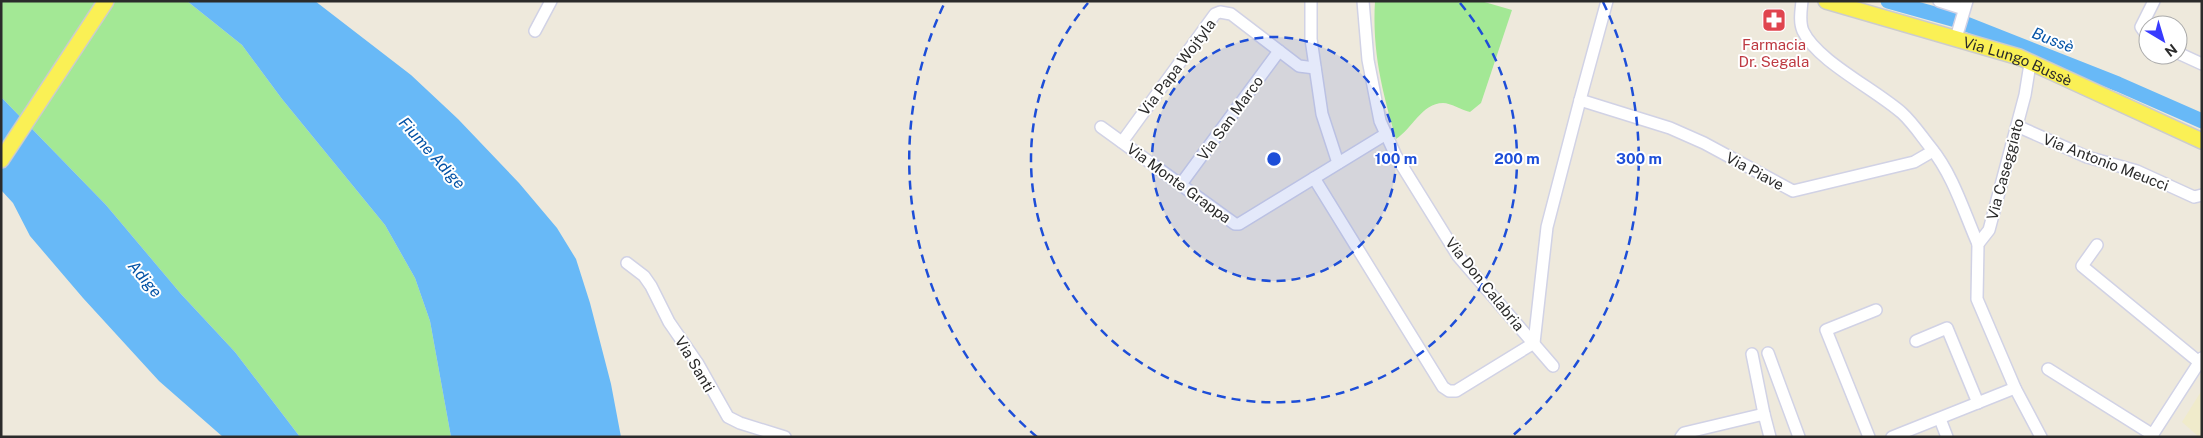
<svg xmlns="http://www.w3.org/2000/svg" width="2203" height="438" viewBox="0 0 2203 438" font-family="'Public Sans',sans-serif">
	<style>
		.education { fill: #f0ebcb }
		.green { fill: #a3e895 }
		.water { fill: #68b9f7 }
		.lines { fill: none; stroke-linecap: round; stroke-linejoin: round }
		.river { stroke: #68b9f7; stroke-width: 15 }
		.minor-casing { stroke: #d1d2e5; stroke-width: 14 }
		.major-casing { stroke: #ccc; stroke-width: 18 }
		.minor { stroke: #fff; stroke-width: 11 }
		.major { stroke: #faf055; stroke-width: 15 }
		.ring { fill: none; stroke: #1d4ed8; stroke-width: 2.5; stroke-dasharray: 9 6 }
		.labels { text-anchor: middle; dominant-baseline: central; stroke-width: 4; stroke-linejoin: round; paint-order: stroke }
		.health-label { font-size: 15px; fill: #be3a42; stroke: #fff }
		.street-label { font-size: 15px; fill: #2b2b2b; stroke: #fff }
		.water-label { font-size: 16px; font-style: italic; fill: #0453a6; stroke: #fff }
		.centre { fill: #1d4ed8; stroke: #fff; stroke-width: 2.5 }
		.ring-label { font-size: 15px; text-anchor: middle; font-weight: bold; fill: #1d4ed8; stroke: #fff; stroke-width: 4; stroke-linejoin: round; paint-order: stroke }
	</style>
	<rect width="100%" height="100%" fill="#eee9dc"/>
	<polygon class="education" points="2202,390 2202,437 2199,437 2182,422"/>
	<g class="green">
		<polygon points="1,1 187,1 242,45 282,99 385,225 415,278 430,321 451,437 300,437 235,352 181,294 106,205 1,97"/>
		<path d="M1375 1H1481L1512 10 1481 103 1470 112C1461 110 1451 103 1443 103 1422 103 1412 129 1396 139 1382 91 1372 51 1375 1Z"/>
	</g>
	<g class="water">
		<polygon points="187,1 315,1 411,75 458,119 519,183 557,228 576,259 590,303 611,384 621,437 451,437 430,321 415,278 385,225 282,99 242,45"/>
		<polygon points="1,97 106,205 181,294 235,352 300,437 223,437 159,381 83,298 30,236 13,203 1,190"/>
	</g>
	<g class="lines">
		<polyline class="river" points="1888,1 1956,20 2118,84 2202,121"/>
		<g class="minor-casing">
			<g id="minor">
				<polyline points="1311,1 1311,39 1322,114 1338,163"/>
				<polyline points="1363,1 1368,60 1380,121 1396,156 1458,256 1553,366"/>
				<polyline points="1607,1 1580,100 1670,128 1704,143 1793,191 1914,162 1933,151"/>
				<path d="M1802 1C1801 11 1799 22 1803 31 1817 61 1875 89 1902 113 1913 123 1922 137 1931 148 1953 175 1964 212 1978 244"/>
				<polyline points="1939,1 1964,9"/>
				<polyline points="535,31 551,1"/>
				<polyline points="2148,37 2141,27 2154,1"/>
				<polyline points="1956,38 1967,1"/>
				<polyline points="2178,53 2202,64"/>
				<polyline points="2030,64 2025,95 1989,230 1978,244 1977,299 2015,388 2041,437"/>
				<polyline points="2017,126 2087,157 2137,171 2194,197 2202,195"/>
				<polyline points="1101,127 1235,224 1239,224 1386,134"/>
				<polyline points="1122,142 1215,14 1220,12 1231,14 1299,66 1315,68"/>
				<polyline points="1314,178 1443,387 1449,391 1456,391 1534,343 1547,227 1580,100"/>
				<polyline points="1181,184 1279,51"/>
				<polyline points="2097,245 2082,266 2199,362"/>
				<polyline points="627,263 644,276 651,286 669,322 698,364 728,417 740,423 785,437"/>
				<polyline points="1916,341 1947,328 1978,403"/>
				<polyline points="1768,353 1799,437"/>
				<polyline points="1752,354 1764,414"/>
				<polyline points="2048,369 2153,435"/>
				<polyline points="1940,419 1947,437"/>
				<polyline points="1681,437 1684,433 1764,414 1770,437"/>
				<polyline points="1869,437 1826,330 1876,310"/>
				<polyline points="1892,437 2015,388"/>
				<polyline points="2151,437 2202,358"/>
			</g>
		</g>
		<g class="major-casing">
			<g id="major">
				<path id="s1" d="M1826 1 2019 57 2202 141"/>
				<polyline points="1,160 106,1"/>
			</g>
		</g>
		<use href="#minor" class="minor"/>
		<use href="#major" class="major"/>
	</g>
	<circle cx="1274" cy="159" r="122" fill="#1d4ed8" fill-opacity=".12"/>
	<g class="ring">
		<circle cx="1274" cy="159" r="122"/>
		<path d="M1460 3A243 243 0 1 1 1088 3"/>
		<path d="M1037 437A365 365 0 0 1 945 2M1603 2A365 365 0 0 1 1511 437"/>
	</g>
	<defs>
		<g id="pharmacy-square" transform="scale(1.25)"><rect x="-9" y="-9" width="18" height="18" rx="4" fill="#e0444e" stroke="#fff"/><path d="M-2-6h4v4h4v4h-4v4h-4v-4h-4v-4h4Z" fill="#fff"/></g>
	</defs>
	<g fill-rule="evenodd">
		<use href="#pharmacy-square" x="1774" y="20"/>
	</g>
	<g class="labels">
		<g class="health-label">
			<text x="1774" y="44">Farmacia<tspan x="1774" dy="17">Dr. Segala</tspan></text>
		</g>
		<g class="street-label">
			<text stroke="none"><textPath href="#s1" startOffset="201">Via Lungo Bussè</textPath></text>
			<text transform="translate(1177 67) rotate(-53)">Via Papa Wojtyla</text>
			<text transform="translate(1230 118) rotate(-54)">Via San Marco</text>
			<text transform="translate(2106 162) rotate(21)">Via Antonio Meucci</text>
			<text transform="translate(2005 169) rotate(-75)">Via Caseggiato</text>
			<text transform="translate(1755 171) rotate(28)">Via Piave</text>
			<text transform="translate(1179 183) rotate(36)">Via Monte Grappa</text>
			<text transform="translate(1485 284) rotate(51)">Via Don Calabria</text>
			<text transform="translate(695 364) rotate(59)">Via Santi</text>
		</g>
		<g class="water-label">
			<text transform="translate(2053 40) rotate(21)">Bussè</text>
			<text transform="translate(432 153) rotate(48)">Fiume Adige</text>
			<text transform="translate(145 279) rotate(50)">Adige</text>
		</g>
	</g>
	<circle cx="1274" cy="159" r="8" class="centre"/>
	<g class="ring-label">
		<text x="1396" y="164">100 m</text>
		<text x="1517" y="164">200 m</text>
		<text x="1639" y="164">300 m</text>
	</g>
	<rect width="2203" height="438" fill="none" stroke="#2b2b2b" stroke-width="5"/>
	<g transform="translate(2163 40) rotate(142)"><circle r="24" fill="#ffffff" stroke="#aaaaaa"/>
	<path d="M0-4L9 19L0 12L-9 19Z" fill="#383bff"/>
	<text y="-8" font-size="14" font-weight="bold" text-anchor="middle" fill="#2b2b2b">N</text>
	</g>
</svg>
